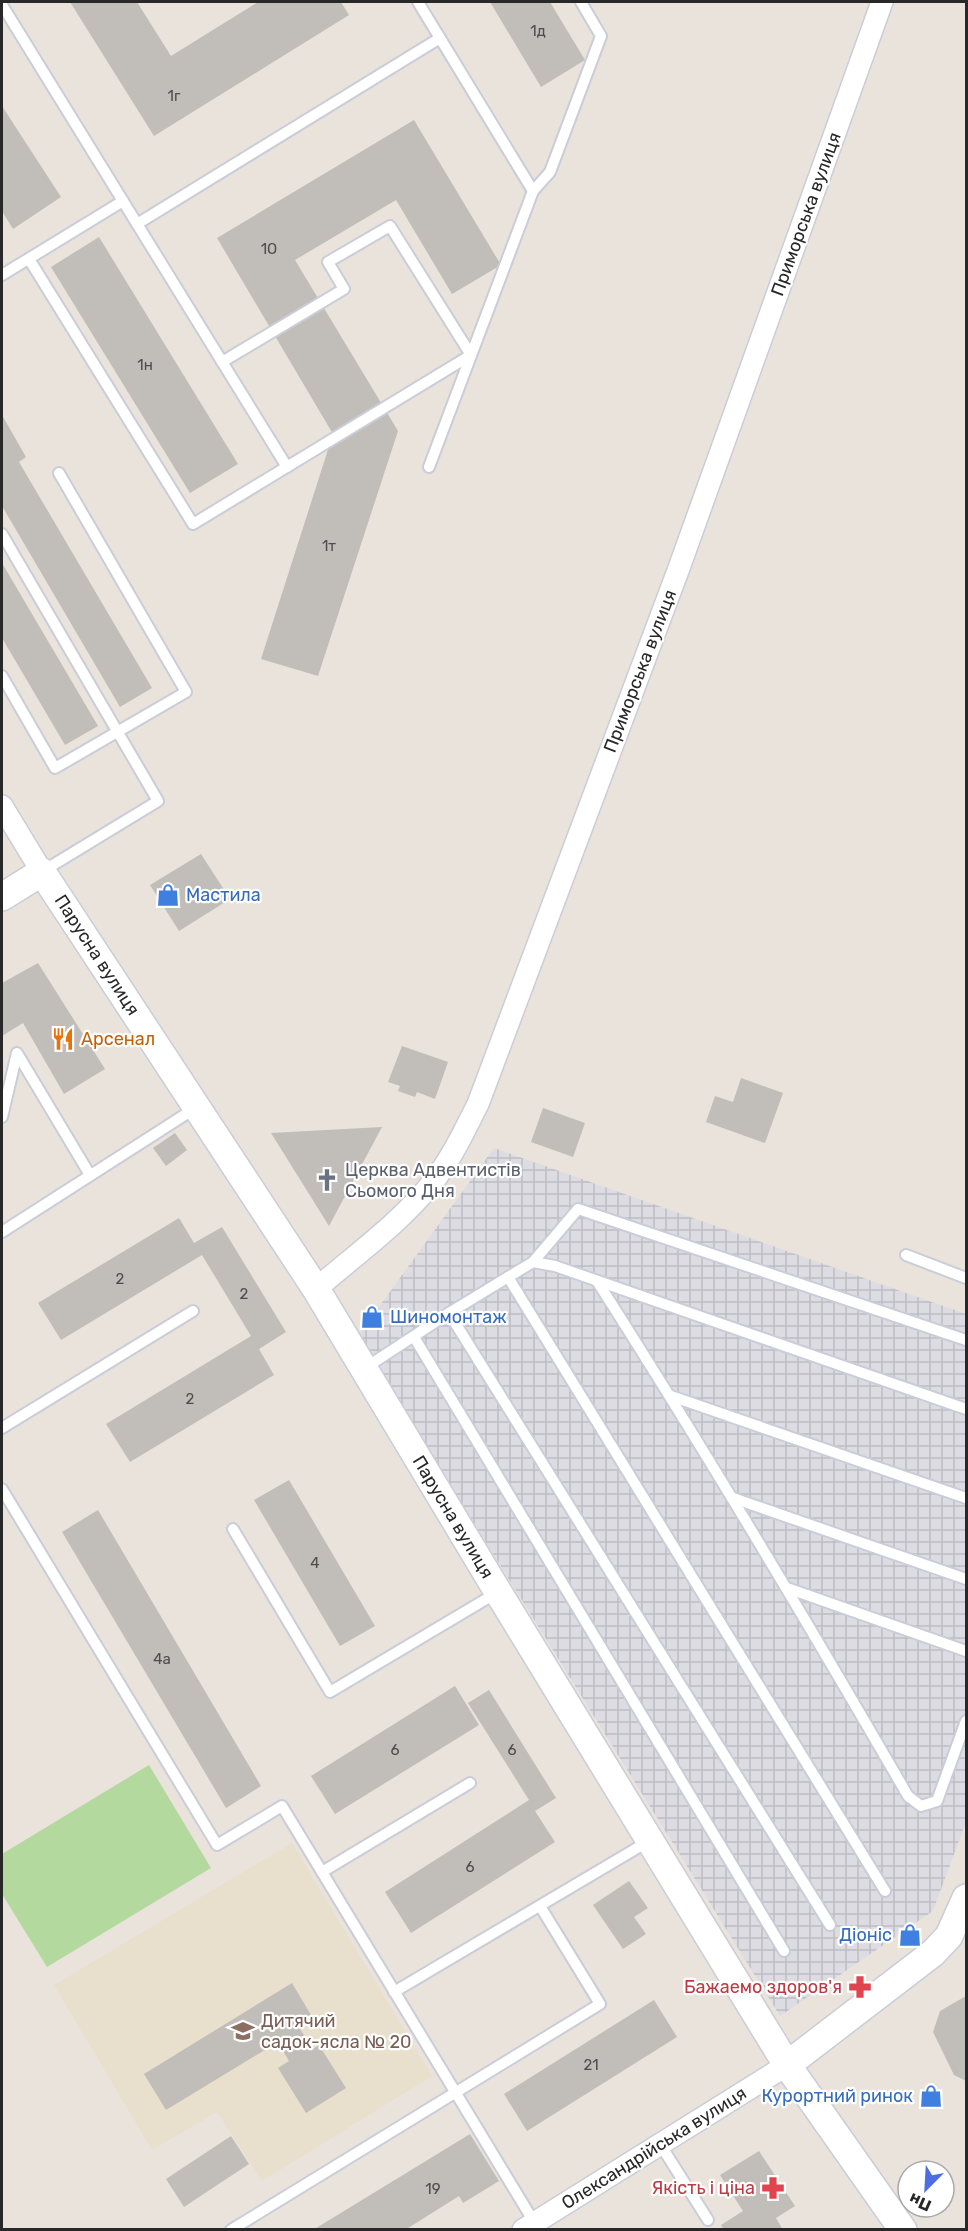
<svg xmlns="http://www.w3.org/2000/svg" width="968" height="2231" viewBox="0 0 968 2231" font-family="Rubik,sans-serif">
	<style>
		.industrial { fill: url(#industrial-grid) }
		.education { fill: #e9dfcd }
		.park { fill: #b3d99f }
		.building { fill: #c1bdb8 }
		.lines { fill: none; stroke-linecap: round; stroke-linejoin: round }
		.service-casing { stroke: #cacdd8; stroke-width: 14 }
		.minor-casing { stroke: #cacdd8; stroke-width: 24 }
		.tertiary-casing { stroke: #cacdd8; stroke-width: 30 }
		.service { stroke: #fff; stroke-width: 10 }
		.minor { stroke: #fff; stroke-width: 21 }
		.tertiary { stroke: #fff; stroke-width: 27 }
		.labels { text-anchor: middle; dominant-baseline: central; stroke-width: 4.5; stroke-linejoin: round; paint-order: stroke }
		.number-label { font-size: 15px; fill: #4e4d4c }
		.street-label { font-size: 18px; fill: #282828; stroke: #fff }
		.shop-label { font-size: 18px; fill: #366cbe; stroke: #fff; text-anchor: start }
		.food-label { font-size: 18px; fill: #c56008; stroke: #fff; text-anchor: start }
		.worship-label { font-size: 18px; fill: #5b616d; stroke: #fff; text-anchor: start }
		.health-label { font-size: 18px; fill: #be3a42; stroke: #fff; text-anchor: end }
		.education-label { font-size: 18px; fill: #785e54; stroke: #fff; text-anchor: start }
	</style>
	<defs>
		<pattern id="industrial-grid" width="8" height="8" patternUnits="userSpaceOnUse" patternTransform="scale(1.5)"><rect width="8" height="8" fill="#dddce2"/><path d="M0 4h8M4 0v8" fill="none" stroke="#bebdc2"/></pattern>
	</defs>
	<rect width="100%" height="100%" fill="#e9e3dc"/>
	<polygon class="industrial" points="494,1148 966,1314 966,1822 933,1911 780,2016 358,1336"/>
	<polygon class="education" points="292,1843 432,2076 262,2181 217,2112 152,2150 54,1985"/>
	<polygon class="park" points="149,1765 211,1868 47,1967 2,1894 2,1854"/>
	<g class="building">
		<polygon points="70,2 137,2 171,56 258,2 341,2 349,15 154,136"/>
		<polygon points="490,2 550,2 585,60 541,87"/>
		<polygon points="2,106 61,197 13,229 2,211"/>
		<polygon points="414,120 501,265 452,294 396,200 295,260 398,431 318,676 261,659 333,434 217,238"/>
		<polygon points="99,237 238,464 190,493 51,267"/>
		<polygon points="2,415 26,457 19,462 152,688 120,707 2,506"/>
		<polygon points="2,563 98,726 65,745 2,638"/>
		<polygon points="201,854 230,899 179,931 150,885"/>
		<polygon points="38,963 105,1069 64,1094 23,1023 2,1036 2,983"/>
		<polygon points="402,1046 448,1062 435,1099 417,1092 415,1097 398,1091 400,1086 388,1082"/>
		<polygon points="741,1078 783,1093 765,1143 706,1122 715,1096 733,1102"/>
		<polygon points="543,1108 585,1123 573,1157 531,1142"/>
		<polygon points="382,1127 329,1226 271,1133"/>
		<polygon points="175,1133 187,1150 166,1166 153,1148"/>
		<polygon points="179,1218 194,1243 222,1227 286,1332 259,1349 274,1375 130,1462 106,1424 251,1336 202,1255 61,1340 38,1303"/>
		<polygon points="289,1480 375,1626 340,1646 254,1500"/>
		<polygon points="98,1510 261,1786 226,1808 62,1532"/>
		<polygon points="455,1686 479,1725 335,1814 311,1776"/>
		<polygon points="489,1690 556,1798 535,1811 555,1842 411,1933 385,1892 529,1800 468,1703"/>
		<polygon points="629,1881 648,1908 634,1917 646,1934 623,1949 593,1905"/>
		<polygon points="292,1983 314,2020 300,2029 313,2049 319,2045 346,2088 306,2113 278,2068 289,2061 278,2042 166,2110 144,2074"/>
		<polygon points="966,1996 966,2081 954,2075 933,2032 940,2011"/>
		<polygon points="654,2000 677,2037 527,2131 504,2094"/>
		<polygon points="470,2134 499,2181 463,2203 459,2196 405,2230 313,2230"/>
		<polygon points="231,2136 249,2164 184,2207 166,2179"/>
		<polygon points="759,2151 795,2206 776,2218 783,2230 724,2230 721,2225 743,2211 720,2175"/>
	</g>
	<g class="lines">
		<g class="service-casing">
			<g id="service">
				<polyline points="418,2 533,191"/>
				<polyline points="2,5 287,467"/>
				<polyline points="137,224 440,38"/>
				<polyline points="29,259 193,524 471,355 390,226 328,262 344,289 222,362"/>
				<polyline points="2,275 123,201"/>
				<polyline points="429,467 533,191 550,172 601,36 581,2"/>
				<polyline points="2,534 158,801 43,871"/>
				<polyline points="2,676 55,768 186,692 59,473"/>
				<polyline points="2,1117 17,1053 90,1175"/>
				<polyline points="2,1232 197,1107"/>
				<polyline points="906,1255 966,1278"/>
				<polyline points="533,1262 578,1209 966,1340"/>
				<polyline points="508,1277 885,1891"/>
				<path d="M597 1281C705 1450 808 1623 908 1796L921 1806 937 1801 966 1721"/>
				<polyline points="449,1313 830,1925"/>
				<polyline points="414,1337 784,1951"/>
				<polyline points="365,1368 449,1313 533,1262 555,1266 966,1409"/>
				<polyline points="671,1396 966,1498"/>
				<polyline points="2,1428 193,1311"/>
				<polyline points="2,1489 217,1845 282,1806 534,2222"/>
				<polyline points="733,1498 966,1579"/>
				<polyline points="233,1529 330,1692 498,1592"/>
				<polyline points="787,1588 966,1651"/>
				<polyline points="322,1872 470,1783"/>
				<polyline points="394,1992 649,1841"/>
				<polyline points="660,2144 708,2220"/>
				<polyline points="231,2230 600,2004 540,1906"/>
			</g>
		</g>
		<g class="minor-casing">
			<g id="minor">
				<polyline points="2,806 42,872"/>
				<path d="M316 1289C355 1255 399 1224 432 1183 451 1160 464 1131 478 1104L679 568 882 2"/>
				<polyline points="523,2230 787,2065"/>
			</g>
		</g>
		<g class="tertiary-casing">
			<g id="tertiary">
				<polyline points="2,897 42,872 316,1289 498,1592 787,2065 903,2230"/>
				<polyline points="787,2065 933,1953 949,1936 966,1898"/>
			</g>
		</g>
		<use href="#service" class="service"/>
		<use href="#minor" class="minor"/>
		<use href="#tertiary" class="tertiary"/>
	</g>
	<defs>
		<g id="shop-bare" transform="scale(1.8)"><path d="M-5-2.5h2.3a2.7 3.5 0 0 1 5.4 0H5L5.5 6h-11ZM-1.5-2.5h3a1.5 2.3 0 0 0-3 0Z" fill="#3f7fe0" stroke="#fff" stroke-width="2.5" paint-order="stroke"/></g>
		<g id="restaurant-bare" transform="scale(1.8)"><path d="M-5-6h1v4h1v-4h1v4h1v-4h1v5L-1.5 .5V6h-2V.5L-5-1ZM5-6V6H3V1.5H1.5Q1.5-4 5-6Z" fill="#e8710a" stroke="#fff" stroke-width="2.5" paint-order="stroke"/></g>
		<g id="church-bare" transform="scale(1.8)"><path d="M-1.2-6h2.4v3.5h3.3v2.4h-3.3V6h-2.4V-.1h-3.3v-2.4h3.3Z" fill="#6b7280" stroke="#fff" stroke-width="2.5" paint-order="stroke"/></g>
		<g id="pharmacy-bare" transform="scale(1.8)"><path d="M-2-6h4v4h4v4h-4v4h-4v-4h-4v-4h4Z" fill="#e0444e" stroke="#fff" stroke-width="2.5" paint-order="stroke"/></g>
		<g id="school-bare" transform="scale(1.8)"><path d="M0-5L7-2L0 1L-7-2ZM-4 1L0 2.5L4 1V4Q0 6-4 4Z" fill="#8d6e63" stroke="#fff" stroke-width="2.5" paint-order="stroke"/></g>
	</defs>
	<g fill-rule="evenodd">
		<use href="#shop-bare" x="168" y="895"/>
		<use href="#restaurant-bare" x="63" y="1039"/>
		<use href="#church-bare" x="327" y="1180"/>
		<use href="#shop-bare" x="372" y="1317"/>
		<use href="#shop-bare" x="910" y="1935"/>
		<use href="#pharmacy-bare" x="860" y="1987"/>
		<use href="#school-bare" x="243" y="2031"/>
		<use href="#shop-bare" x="931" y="2096"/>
		<use href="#pharmacy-bare" x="773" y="2188"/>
	</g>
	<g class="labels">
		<g class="number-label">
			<text x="538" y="31">1д</text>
			<text x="174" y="96">1г</text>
			<text x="269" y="249">1О</text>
			<text x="145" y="365">1н</text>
			<text x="329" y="546">1т</text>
			<text x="120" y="1279">2</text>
			<text x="244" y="1294">2</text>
			<text x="190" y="1399">2</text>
			<text x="315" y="1563">4</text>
			<text x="162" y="1659">4а</text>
			<text x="395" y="1750">6</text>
			<text x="512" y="1750">6</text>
			<text x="470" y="1867">6</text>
			<text x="591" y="2065">21</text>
			<text x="433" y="2189">19</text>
		</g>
		<g class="street-label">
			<text transform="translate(806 214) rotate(-70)">Приморська вулиця</text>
			<text transform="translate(640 671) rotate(-69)">Приморська вулиця</text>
			<text transform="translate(97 955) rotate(57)">Парусна вулиця</text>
			<text transform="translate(453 1517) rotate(59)">Парусна вулиця</text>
			<text transform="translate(654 2148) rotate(-32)">Олександрійська вулиця</text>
		</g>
		<g class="shop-label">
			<text x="186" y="895">Мастила</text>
			<text x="390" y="1317">Шиномонтаж</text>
			<text x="892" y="1935" text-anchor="end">Діоніс</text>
			<text x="913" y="2096" text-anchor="end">Курортний ринок</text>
		</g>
		<g class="food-label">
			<text x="81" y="1039">Арсенал</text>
		</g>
		<g class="worship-label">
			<text x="345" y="1170">Церква Адвентистів<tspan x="345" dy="21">Сьомого Дня</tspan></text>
		</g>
		<g class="health-label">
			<text x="842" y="1987">Бажаемо здоров'я</text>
			<text x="755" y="2188">Якість і ціна</text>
		</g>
		<g class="education-label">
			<text x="261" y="2021">Дитячий<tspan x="261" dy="21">садок-ясла № 20</tspan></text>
		</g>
	</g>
	<rect width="968" height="2231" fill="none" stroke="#282828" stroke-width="6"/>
	<g transform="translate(926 2189) rotate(204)"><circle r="28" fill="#ffffff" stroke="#a9a9a9" stroke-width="1.5"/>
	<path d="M0-4.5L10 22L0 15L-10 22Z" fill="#4f6de2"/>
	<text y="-9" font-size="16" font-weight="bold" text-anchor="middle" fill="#282828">Пн</text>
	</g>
</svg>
